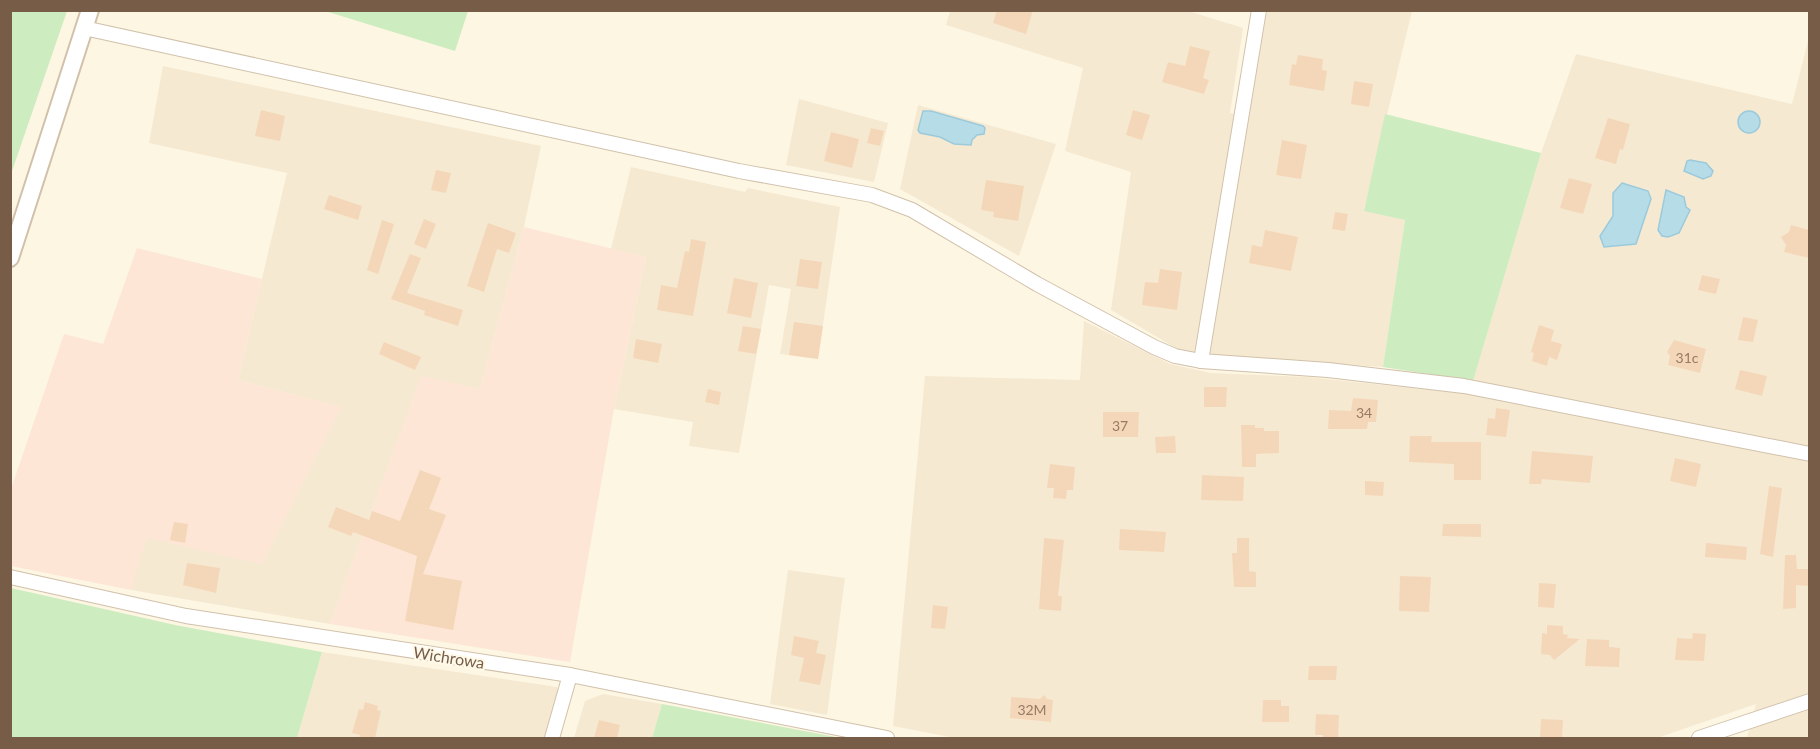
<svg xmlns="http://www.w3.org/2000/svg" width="1820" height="749" viewBox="0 0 1820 749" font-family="Lato,sans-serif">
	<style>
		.residential { fill: #f6e9d1 }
		.commercial { fill: #fee6d6 }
		.green { fill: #cdecc0 }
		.water { fill: #b6dce8; stroke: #9ccadb; stroke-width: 1.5 }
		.building { fill: #f4d7b9 }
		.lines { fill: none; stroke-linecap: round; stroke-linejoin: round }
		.minor-casing { stroke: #d1c1ab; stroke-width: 16 }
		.tertiary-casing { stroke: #d1c1ab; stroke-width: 20 }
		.minor { stroke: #fff; stroke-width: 14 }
		.tertiary { stroke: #fff; stroke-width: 16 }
		.labels { text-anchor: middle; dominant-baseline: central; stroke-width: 4.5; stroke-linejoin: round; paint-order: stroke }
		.number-label { font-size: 14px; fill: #967c64 }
		.street-label { font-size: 16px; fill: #775d47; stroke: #fff9ea }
	</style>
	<rect width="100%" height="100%" fill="#fdf6e3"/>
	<g class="residential">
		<polygon points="1185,10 1243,28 1230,113 1246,115 1267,11 1412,11 1364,210 1405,220 1383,367 1186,354 1111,310 1131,172 1065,151 1083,68 946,25 950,11"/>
		<polygon points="1809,37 1809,738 1747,738 1756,704 1657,738 955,738 893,726 925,376 1080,380 1084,321 1170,364 1211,373 1307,377 1469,394 1541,153 1576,54 1792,104"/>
		<polygon points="163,66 541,146 524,227 480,389 421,377 330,624 131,590 146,538 340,407 238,380 287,173 149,143"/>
		<polygon points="799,99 888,123 874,182 786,165"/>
		<polygon points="918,105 1056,144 1019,256 900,189"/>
		<polygon points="631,167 745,192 748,188 840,207 818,359 780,354 791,289 769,285 739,453 689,446 693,422 614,409 646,257 611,249"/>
		<polygon points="788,570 845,578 827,715 770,704"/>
		<polygon points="322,652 557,687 561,695 549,738 297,738"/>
		<polygon points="603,694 662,704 652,738 574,738 585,701"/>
	</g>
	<g class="commercial">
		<polygon points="524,227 646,257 614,409 570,662 330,624 421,376 480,389"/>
		<polygon points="137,248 262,279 238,380 341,407 262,564 147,538 131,590 11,566 11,489 64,334 103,344"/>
	</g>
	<g class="green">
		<polygon points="11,10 67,11 11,174 10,11"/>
		<polygon points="325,11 468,10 468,11 455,51"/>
		<polygon points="1385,114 1541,153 1473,381 1383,367 1405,220 1364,211"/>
		<polygon points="11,588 175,625 322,652 297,738 11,738"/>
		<polygon points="662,704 841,738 652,738"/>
	</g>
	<g class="water">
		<polygon points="923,111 931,111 983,126 985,128 984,134 977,135 972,140 971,145 954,144 940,137 920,133 918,130"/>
		<circle cx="1749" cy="122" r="11"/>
		<polygon points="1690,160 1706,163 1713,171 1711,176 1703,179 1684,171 1687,161"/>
		<polygon points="1622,183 1648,191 1651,199 1636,244 1604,247 1600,236 1613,216 1613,193"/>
		<polygon points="1666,190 1684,197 1686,207 1690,210 1679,233 1668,237 1662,236 1658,230"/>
	</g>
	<g class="building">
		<polygon points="997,10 1033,10 1026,34 993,23"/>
		<polygon points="1190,46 1210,51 1203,78 1209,80 1204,94 1162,82 1168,62 1185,66"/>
		<polygon points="1298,55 1323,59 1322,70 1327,71 1324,91 1289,85 1292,64 1296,65"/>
		<polygon points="1354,81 1373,84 1369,107 1351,104"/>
		<polygon points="261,110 285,116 280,141 255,136"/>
		<polygon points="1133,110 1150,115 1142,140 1126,135"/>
		<polygon points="1608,118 1630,124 1623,150 1620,149 1616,164 1595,158"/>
		<polygon points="871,128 884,131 880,146 867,143"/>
		<polygon points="831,132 859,139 852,168 824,161"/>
		<polygon points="1282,140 1307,145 1301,179 1276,175"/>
		<polygon points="436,170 451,173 446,193 431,190"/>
		<polygon points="1569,178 1592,184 1583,214 1560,208"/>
		<polygon points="986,180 1024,186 1018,221 993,217 994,212 981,210"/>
		<polygon points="329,195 362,206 358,220 324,209"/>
		<polygon points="1335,212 1348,214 1345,231 1332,229"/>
		<polygon points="424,219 436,224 426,249 414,244"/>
		<polygon points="382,220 394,224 378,274 367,270"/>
		<polygon points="488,223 516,233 509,253 497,249 484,292 467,286"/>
		<polygon points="1791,225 1809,230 1809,258 1784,252 1786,245 1781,237 1789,232"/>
		<polygon points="1265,230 1298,237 1291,271 1249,263 1252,245 1262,247"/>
		<polygon points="691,239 706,242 693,316 657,310 661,285 677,288 685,251 689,252"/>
		<polygon points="410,254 421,258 407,293 463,310 458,326 424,315 425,311 391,299"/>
		<polygon points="800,259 822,262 818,289 796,286"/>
		<polygon points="1160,269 1182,272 1177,310 1142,305 1145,282 1158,283"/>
		<polygon points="1702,275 1720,279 1716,294 1698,290"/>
		<polygon points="734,278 758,283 751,318 727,313"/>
		<polygon points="1743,317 1758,320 1753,342 1738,340"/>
		<polygon points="794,322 823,326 818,359 789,355"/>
		<polygon points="1539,325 1554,330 1551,341 1562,344 1557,360 1549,357 1547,366 1532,361 1534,353 1531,352"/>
		<polygon points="743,326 761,329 756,354 738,351"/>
		<polygon points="636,339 662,344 658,363 633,358"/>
		<polygon points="1674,340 1706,349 1700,373 1668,365 1670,356 1667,352"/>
		<polygon points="384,342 421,357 415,370 379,354"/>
		<polygon points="1740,370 1767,376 1762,396 1735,389"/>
		<polygon points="1204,387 1227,387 1226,407 1204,407"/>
		<polygon points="708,389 721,392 719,405 705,402"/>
		<polygon points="1353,398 1378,400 1376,422 1368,422 1367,429 1328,429 1329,410 1351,411"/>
		<polygon points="1496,408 1510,410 1506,437 1486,435 1488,418 1495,419"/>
		<polygon points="1103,412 1139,412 1138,437 1103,437"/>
		<polygon points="1241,425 1255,425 1255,428 1264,428 1264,431 1279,431 1279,453 1256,454 1256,467 1242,467"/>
		<polygon points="1175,436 1176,453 1156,453 1155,437"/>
		<polygon points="1410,436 1432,436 1431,442 1481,442 1481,480 1454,480 1454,464 1409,462"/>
		<polygon points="1532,451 1593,456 1590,483 1542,479 1541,484 1529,484"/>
		<polygon points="1675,458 1701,464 1696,487 1670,481"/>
		<polygon points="1050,464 1075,467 1073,490 1067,490 1066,499 1053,498 1054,488 1047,488"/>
		<polygon points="420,470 441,478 429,509 446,515 423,574 462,581 453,630 405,621 417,556 353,532 351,536 328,527 336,507 369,520 372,511 400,521"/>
		<polygon points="1202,475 1244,477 1243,501 1201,500"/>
		<polygon points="1365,481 1384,482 1383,496 1365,495"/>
		<polygon points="1769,486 1782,488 1773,557 1760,554"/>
		<polygon points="174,522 188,524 185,543 170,540"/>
		<polygon points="1443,524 1481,524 1481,537 1442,536"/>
		<polygon points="1120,529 1166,532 1164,552 1119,550"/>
		<polygon points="1044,538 1064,540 1058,596 1062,596 1061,611 1039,609"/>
		<polygon points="1237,538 1249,538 1249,571 1256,572 1256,587 1234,587 1232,553 1237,553"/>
		<polygon points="1706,543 1747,547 1746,560 1705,557"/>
		<polygon points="1785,555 1796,555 1797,569 1809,569 1809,586 1796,585 1796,608 1783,609"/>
		<polygon points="187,563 220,568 216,593 183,585"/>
		<polygon points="1400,576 1431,577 1429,612 1399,611"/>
		<polygon points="1539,583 1556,584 1554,608 1538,607"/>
		<polygon points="933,605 948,607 945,629 931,628"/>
		<polygon points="1547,625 1563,626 1563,634 1568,635 1567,638 1580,639 1554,660 1550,655 1541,654 1542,633 1547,634"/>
		<polygon points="1693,633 1706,634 1704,661 1675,660 1677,638 1692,639"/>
		<polygon points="794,636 819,641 816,653 826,655 820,685 799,681 804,658 791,655"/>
		<polygon points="1587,639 1609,640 1609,647 1620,648 1619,667 1585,666"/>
		<polygon points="1309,666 1337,666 1336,680 1308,680"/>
		<polygon points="1044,695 1047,699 1053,700 1051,722 1010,718 1011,697 1040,699"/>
		<polygon points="1263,700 1281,700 1281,706 1289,706 1289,722 1262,722"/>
		<polygon points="365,702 378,706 377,710 381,711 375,738 359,738 360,735 352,733 359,709 363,710"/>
		<polygon points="1316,714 1339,715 1338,738 1323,738 1323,735 1315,735"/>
		<polygon points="1541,719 1563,720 1562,738 1540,738"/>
		<polygon points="599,720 620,725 617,738 594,738"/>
	</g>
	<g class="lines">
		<g class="minor-casing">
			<g id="minor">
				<polyline points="1259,10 1201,361 1328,370 1464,386 1810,454"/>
				<polyline points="84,28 739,171 872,195 912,210 1037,284 1154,347 1175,356 1201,361"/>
				<polyline points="10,577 186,616 570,675 887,738"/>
				<polyline points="552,738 570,675"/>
				<polyline points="1699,738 1810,701"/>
			</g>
		</g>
		<g class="tertiary-casing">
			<polyline id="tertiary" points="10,258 90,10"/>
		</g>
		<use href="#minor" class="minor"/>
		<use href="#tertiary" class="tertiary"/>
	</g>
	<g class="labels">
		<g class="number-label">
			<text x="1687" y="357">31c</text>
			<text x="1364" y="412">34</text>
			<text x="1120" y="425">37</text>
			<text x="1032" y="709">32M</text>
		</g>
		<g class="street-label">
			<text transform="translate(449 657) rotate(9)">Wichrowa</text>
		</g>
	</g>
	<rect width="1820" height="749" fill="none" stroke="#775d47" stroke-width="24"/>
</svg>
